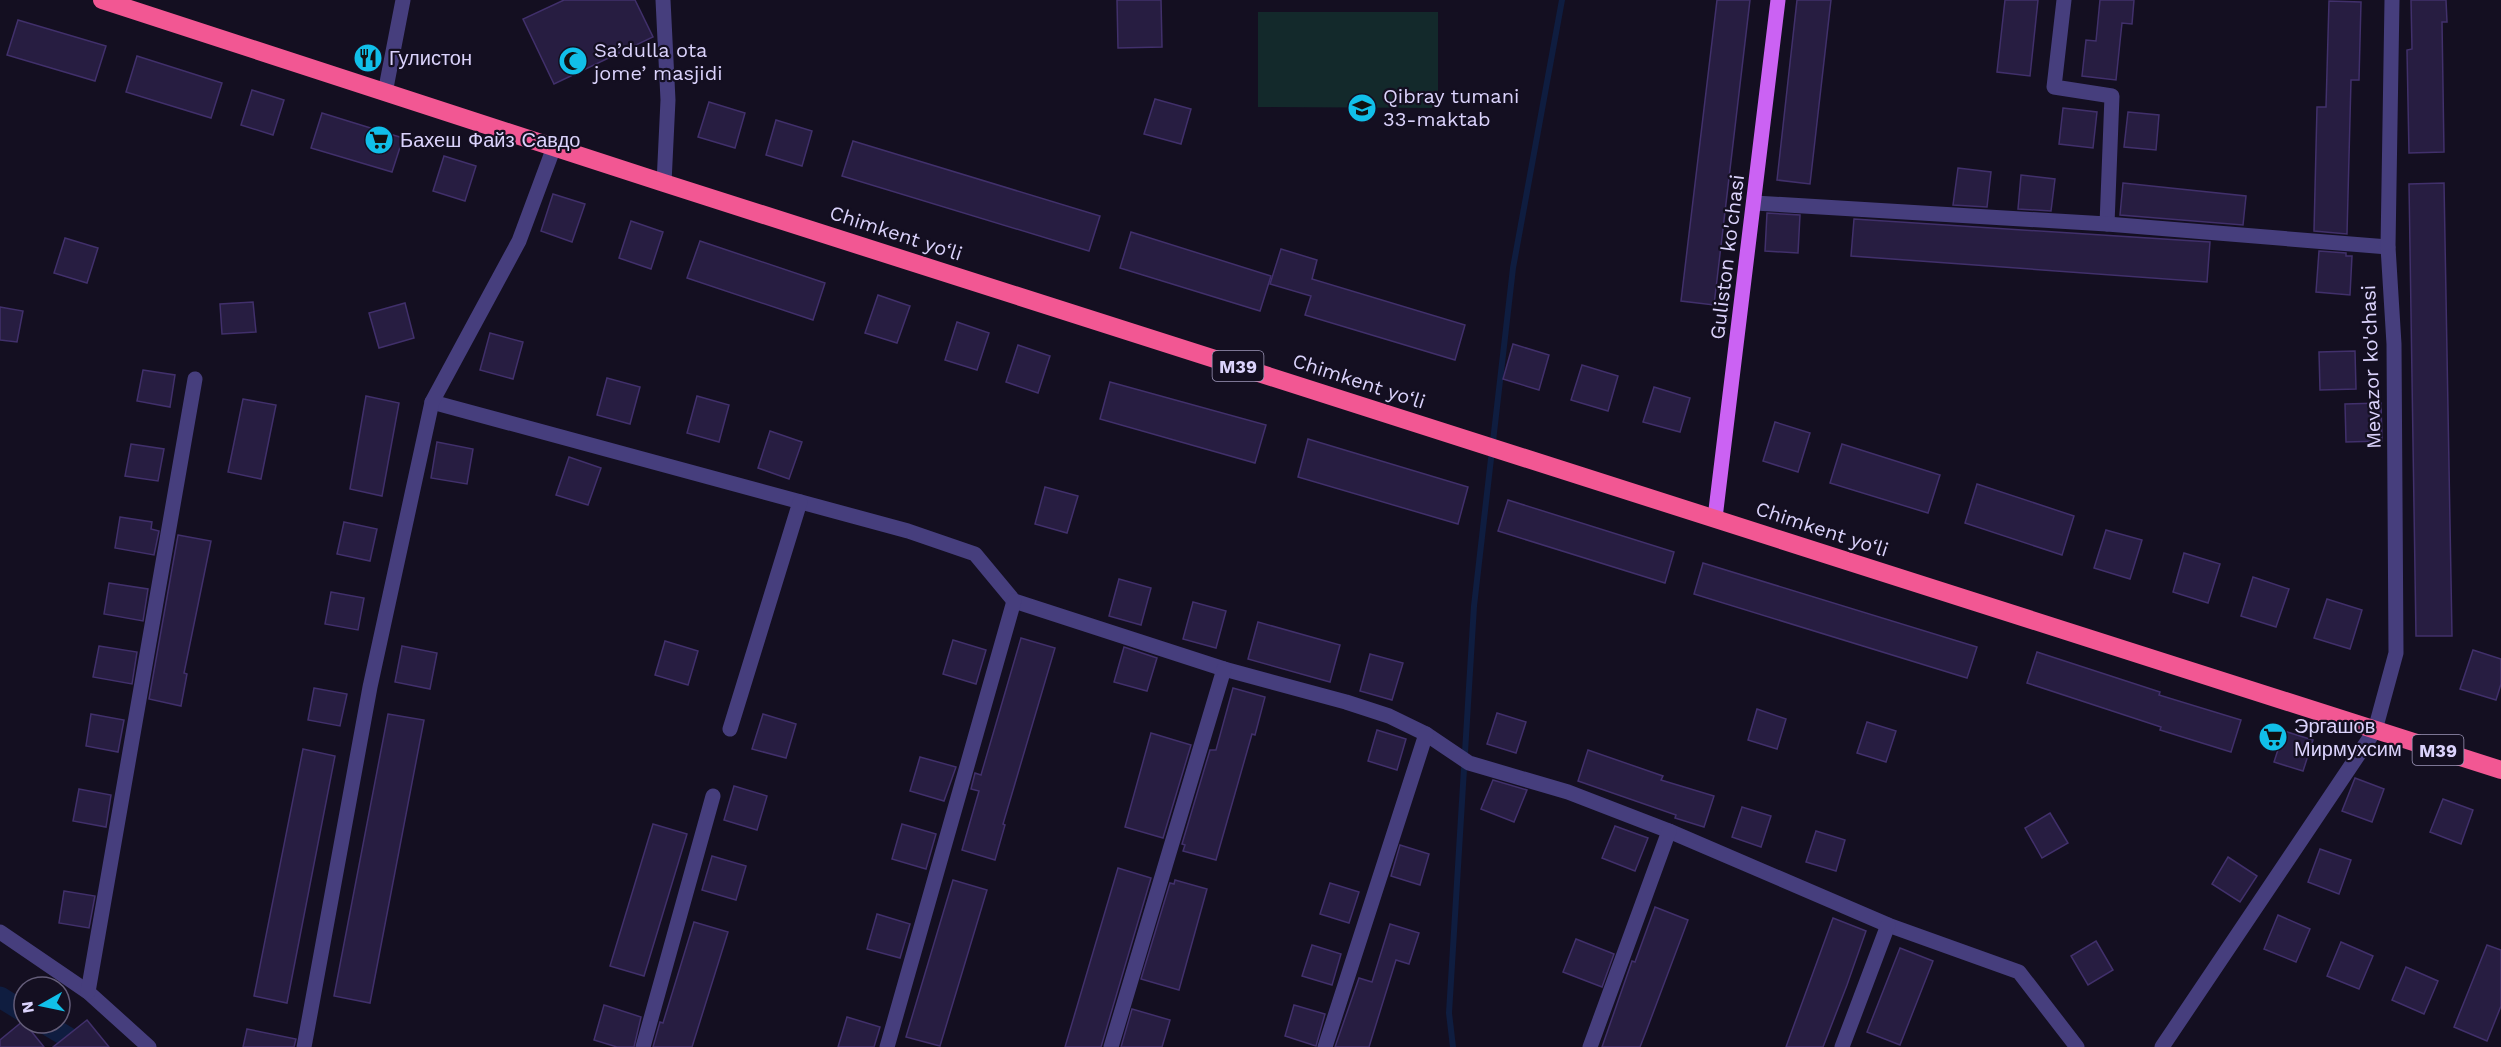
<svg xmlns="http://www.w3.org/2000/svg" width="2501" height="1047" viewBox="0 0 2501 1047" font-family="'Work Sans',sans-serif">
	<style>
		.green { fill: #13292b }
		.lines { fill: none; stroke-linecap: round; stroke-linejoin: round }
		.stream { stroke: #0f1d40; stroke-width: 6 }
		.canal { stroke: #0f1d40; stroke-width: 21 }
		.building { fill: #271d41; stroke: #41306b; stroke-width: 1.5 }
		.minor { stroke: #463e7d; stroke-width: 15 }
		.major { stroke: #cb62f3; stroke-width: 15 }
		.highway { stroke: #f25793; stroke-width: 18 }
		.labels { text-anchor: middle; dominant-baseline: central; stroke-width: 4.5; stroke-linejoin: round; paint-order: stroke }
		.shield { fill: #140f21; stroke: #9f98ba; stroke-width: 1.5 }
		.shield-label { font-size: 18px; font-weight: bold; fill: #dbd3fc }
		.poi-label { font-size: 20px; fill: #dbd3fc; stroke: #140f21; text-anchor: start }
		.street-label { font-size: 20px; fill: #dbd3fc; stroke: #140f21 }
	</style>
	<rect width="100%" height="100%" fill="#140f21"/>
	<polygon class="green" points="1258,12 1438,12 1438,108 1258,107"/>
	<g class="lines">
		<polyline class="stream" points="1453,1047 1449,1013 1474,606 1513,268 1562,0"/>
		<g class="canal">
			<polyline points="0,997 24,1012"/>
			<polyline points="44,1023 84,1047"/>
		</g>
	</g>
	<g class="building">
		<polygon points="564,0 635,0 653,37 554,84 523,19"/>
		<polygon points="1117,0 1161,0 1162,47 1118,48"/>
		<polygon points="1717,0 1750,0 1714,305 1681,301"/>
		<polygon points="1797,0 1831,0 1810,184 1777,180"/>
		<polygon points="2005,0 2038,0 2030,76 1997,72"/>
		<polygon points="2100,0 2134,0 2132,24 2122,23 2116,80 2082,76 2086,40 2096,41"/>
		<polygon points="2411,0 2446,0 2447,22 2442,22 2444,152 2409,153 2407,50 2412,49"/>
		<polygon points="2329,1 2361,2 2359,80 2351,80 2347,234 2314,231 2317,107 2326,107"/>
		<polygon points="18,20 106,46 95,81 7,55"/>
		<polygon points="137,56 222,83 211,118 126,92"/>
		<polygon points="252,90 284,100 273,135 241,125"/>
		<polygon points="1155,99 1191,109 1181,144 1144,134"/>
		<polygon points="709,102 745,113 735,148 698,137"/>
		<polygon points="2063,108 2097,112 2093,148 2059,144"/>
		<polygon points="2128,112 2159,115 2156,150 2124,147"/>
		<polygon points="322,113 403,138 392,172 311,148"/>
		<polygon points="776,120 812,131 802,166 766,155"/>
		<polygon points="853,141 1100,216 1089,251 842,176"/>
		<polygon points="444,156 476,166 465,201 433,191"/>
		<polygon points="1958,168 1991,172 1987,207 1953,205"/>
		<polygon points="2021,175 2055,179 2051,211 2018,209"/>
		<polygon points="2123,183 2246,196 2243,225 2120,215"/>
		<polygon points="2444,183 2452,636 2416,636 2409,184"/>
		<polygon points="553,194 585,204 572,242 541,231"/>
		<polygon points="1767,213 1800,215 1798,253 1765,251"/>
		<polygon points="1854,219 2210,242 2207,282 1851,256"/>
		<polygon points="631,221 663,232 651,269 619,258"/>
		<polygon points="1131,232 1271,276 1260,311 1120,268"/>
		<polygon points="65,238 98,248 87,283 54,273"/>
		<polygon points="700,241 825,283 813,320 687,278"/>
		<polygon points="1281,249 1317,260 1312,279 1465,325 1455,360 1305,315 1311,296 1270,284"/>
		<polygon points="2319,251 2346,253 2346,256 2352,256 2350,295 2316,292"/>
		<polygon points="878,295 910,306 897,343 865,333"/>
		<polygon points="253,302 256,332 222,334 220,304"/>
		<polygon points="405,303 414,338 379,348 369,313"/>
		<polygon points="0,307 23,311 17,342 0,340"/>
		<polygon points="957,322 989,333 977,370 945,360"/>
		<polygon points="490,333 523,342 513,379 480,370"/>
		<polygon points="1513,344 1549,355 1539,390 1503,379"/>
		<polygon points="1018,345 1050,356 1038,393 1006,382"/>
		<polygon points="2355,351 2356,389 2320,390 2319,352"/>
		<polygon points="1582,365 1618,376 1608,411 1571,400"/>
		<polygon points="143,370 175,375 170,407 137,401"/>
		<polygon points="607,378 640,387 630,424 597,415"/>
		<polygon points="1110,382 1266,425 1255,463 1100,419"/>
		<polygon points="1654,387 1690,398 1680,432 1643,422"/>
		<polygon points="366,396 399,403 382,496 350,489"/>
		<polygon points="697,396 729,405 719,442 687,433"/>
		<polygon points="243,399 276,405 261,479 228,472"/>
		<polygon points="2381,403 2382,441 2346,442 2345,404"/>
		<polygon points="1775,422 1810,433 1798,472 1763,461"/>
		<polygon points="770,431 802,442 789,479 758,468"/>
		<polygon points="1308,439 1468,487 1458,524 1298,477"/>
		<polygon points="437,442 473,449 467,484 431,478"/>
		<polygon points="131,444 164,449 158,481 125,476"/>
		<polygon points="1842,444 1940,475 1928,513 1830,483"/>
		<polygon points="569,457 601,468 588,505 556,495"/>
		<polygon points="1977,484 2074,516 2062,555 1965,523"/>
		<polygon points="1045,487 1078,496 1067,533 1035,524"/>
		<polygon points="1508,500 1674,552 1665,583 1498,531"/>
		<polygon points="120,517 152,522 151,529 159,531 154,555 115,548"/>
		<polygon points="344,522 377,529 370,561 337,554"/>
		<polygon points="2106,530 2142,540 2130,579 2094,568"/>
		<polygon points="178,535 211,541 184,673 187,674 181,706 149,699"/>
		<polygon points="2184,553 2220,564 2208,603 2173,592"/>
		<polygon points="1703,563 1977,647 1967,678 1694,594"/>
		<polygon points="2253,577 2289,589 2276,627 2241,616"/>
		<polygon points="1119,579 1151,588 1141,625 1109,616"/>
		<polygon points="109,583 148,589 143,621 104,614"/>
		<polygon points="331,592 364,598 358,630 325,624"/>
		<polygon points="2327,599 2362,610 2350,649 2314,638"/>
		<polygon points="1193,602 1226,611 1216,648 1183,639"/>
		<polygon points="1258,622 1340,645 1330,682 1248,659"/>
		<polygon points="1021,638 1055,648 1003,824 1005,825 995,860 962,850 979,791 971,789 975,773 981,775"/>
		<polygon points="953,640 986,650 976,684 943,674"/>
		<polygon points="665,641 698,651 688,685 655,675"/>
		<polygon points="99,646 137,652 132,684 93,677"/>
		<polygon points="402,646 437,653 430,689 395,682"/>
		<polygon points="1124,647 1157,658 1147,691 1114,682"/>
		<polygon points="2473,650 2501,659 2501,684 2496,700 2460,689"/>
		<polygon points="2037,652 2160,692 2159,695 2241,720 2231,752 2160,730 2161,727 2027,683"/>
		<polygon points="1370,654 1403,663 1392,700 1360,691"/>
		<polygon points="314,688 347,694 340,726 308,720"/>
		<polygon points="1233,688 1265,697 1255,735 1252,734 1216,860 1183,851 1185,845 1182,844 1210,750 1216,750"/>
		<polygon points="1757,709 1786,719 1777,749 1748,740"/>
		<polygon points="1497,713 1526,722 1516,753 1487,744"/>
		<polygon points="91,714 124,720 118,752 86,746"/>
		<polygon points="388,714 424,720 370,1003 334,996"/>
		<polygon points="763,714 796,724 786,758 752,749"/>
		<polygon points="1867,722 1896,731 1886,762 1857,753"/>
		<polygon points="1377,730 1406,739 1397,770 1368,761"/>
		<polygon points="2284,731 2313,740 2303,771 2274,762"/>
		<polygon points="1151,733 1191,745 1163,838 1125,827"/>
		<polygon points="303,749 335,756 287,1003 254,996"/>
		<polygon points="1588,750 1663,776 1661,780 1714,796 1704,827 1675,818 1676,815 1578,781"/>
		<polygon points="920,757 956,767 944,801 910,791"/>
		<polygon points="2355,778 2384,789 2372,822 2342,811"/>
		<polygon points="1493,780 1527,790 1514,822 1481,809"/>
		<polygon points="734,786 767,796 757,830 724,820"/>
		<polygon points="79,789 111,795 106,827 73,821"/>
		<polygon points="2443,799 2473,810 2461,844 2430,832"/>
		<polygon points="1742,807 1771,816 1761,847 1732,837"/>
		<polygon points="2050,813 2068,843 2042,858 2025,828"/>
		<polygon points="653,824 687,834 644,976 610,966"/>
		<polygon points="902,824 936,834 926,869 892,859"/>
		<polygon points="1615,826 1648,838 1635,871 1602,858"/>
		<polygon points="1816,831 1845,840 1836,871 1806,862"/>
		<polygon points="1400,845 1429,854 1420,885 1391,876"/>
		<polygon points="2320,849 2351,860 2339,894 2308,882"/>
		<polygon points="712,856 746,866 736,900 702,890"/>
		<polygon points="2228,857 2257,876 2240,902 2212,884"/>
		<polygon points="1118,868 1151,878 1101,1047 1065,1047"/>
		<polygon points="953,880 987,890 940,1046 906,1037"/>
		<polygon points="1175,880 1207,889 1179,990 1141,979 1170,883 1174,884"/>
		<polygon points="1330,883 1359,892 1349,923 1320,914"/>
		<polygon points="64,891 95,896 89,928 59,923"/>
		<polygon points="1655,907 1688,920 1647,1029 1640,1047 1602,1047 1632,961 1635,962"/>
		<polygon points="877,914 910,924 900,958 867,949"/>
		<polygon points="2278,915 2310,929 2296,962 2264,949"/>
		<polygon points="1833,918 1866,931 1847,985 1823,1047 1786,1047"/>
		<polygon points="694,922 728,932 692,1047 653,1047 660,1022 663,1023"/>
		<polygon points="1390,924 1419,933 1409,964 1396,960 1369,1047 1335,1047 1359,978 1372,982"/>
		<polygon points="1576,939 1614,954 1602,987 1563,972"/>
		<polygon points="2096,941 2113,970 2088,985 2071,956"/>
		<polygon points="2341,942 2373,956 2359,989 2327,976"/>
		<polygon points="1312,945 1341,954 1332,985 1302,976"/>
		<polygon points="2487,945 2501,950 2501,1006 2487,1041 2454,1027"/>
		<polygon points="1900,948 1933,961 1900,1045 1867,1032"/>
		<polygon points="2406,967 2438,981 2424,1014 2392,1000"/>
		<polygon points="604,1005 641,1017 634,1047 617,1047 594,1040"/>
		<polygon points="1294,1005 1325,1014 1316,1046 1285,1036"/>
		<polygon points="1132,1009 1170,1020 1162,1047 1121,1047"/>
		<polygon points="847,1017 880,1027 874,1047 838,1047"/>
		<polygon points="87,1020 109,1047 53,1047"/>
		<polygon points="23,1021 44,1047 0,1047 0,1040"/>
		<polygon points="247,1029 296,1039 294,1047 243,1047"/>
	</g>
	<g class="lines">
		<g class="minor">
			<polyline points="663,0 668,100 664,183"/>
			<polyline points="2064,0 2054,87 2112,96 2107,224"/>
			<polyline points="385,93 403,0"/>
			<polyline points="1755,203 2107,224 2388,247"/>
			<polyline points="432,402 908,531 975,554 1014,601 1224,669 1346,702 1389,716 1426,734 1469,763 1568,792 1669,831 1888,925 2019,972 2077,1047"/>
			<polyline points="730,729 800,502"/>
			<polyline points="0,932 88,992 149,1047"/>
			<polyline points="88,992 195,379"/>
			<polyline points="304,1047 370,687 432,402 519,241 554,147"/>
			<polyline points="643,1047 713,796"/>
			<polyline points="887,1047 1014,601"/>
			<polyline points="1111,1047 1224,669"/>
			<polyline points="1325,1047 1426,734"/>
			<polyline points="1590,1047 1669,831"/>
			<polyline points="1842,1047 1888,925"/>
			<polyline points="2162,1047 2375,730 2396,653 2394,344 2388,247 2392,0"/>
		</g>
		<polyline class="major" points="1715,518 1778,0"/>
		<polyline class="highway" points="102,0 664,183 2501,770"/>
	</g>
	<defs>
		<g id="restaurant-disc" transform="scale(1.5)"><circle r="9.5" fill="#11bfe9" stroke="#140f21"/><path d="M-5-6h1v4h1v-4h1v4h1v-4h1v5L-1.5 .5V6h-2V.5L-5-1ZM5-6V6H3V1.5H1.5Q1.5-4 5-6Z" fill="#111"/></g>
		<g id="mosque-disc" transform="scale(1.5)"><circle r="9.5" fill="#11bfe9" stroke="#140f21"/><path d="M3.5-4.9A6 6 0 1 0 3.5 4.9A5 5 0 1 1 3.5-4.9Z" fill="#111"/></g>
		<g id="school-disc" transform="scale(1.5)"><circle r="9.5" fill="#11bfe9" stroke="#140f21"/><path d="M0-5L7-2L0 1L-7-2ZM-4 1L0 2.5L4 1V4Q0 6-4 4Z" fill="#111"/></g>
		<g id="supermarket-disc" transform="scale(1.5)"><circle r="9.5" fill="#11bfe9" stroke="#140f21"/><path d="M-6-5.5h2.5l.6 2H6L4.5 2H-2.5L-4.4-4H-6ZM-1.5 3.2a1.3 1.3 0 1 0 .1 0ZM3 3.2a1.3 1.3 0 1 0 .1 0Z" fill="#111"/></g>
	</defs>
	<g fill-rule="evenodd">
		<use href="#restaurant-disc" x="368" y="58"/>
		<use href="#mosque-disc" x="573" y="61"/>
		<use href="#school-disc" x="1362" y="108"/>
		<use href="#supermarket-disc" x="379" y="140"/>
		<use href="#supermarket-disc" x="2273" y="737"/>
	</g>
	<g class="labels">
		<g class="shield">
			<rect x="1212.5" y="351" width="51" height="30" rx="4.5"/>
			<rect x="2412.5" y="735" width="51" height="30" rx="4.5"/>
		</g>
		<g class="shield-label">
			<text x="1238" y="366">M39</text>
			<text x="2438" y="750">M39</text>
		</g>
		<g class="poi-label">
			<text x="594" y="50">Sa’dulla ota<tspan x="594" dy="23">jome’ masjidi</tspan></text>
			<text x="389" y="58">Гулистон</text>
			<text x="1383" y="96">Qibray tumani<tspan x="1383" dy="23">33-maktab</tspan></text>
			<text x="400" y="140">Бахеш Файз Савдо</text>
			<text x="2294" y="726">Эргашов<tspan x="2294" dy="23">Мирмухсим</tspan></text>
		</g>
		<g class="street-label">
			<text transform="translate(896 233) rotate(18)">Chimkent yo‘li</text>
			<text transform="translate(1727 257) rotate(-83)">Guliston ko'chasi</text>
			<text transform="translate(2371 367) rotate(-92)">Mevazor ko'chasi</text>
			<text transform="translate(1359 381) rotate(18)">Chimkent yo‘li</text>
			<text transform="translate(1822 529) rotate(18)">Chimkent yo‘li</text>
		</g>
	</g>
	<g transform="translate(42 1005) rotate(261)"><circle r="28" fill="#140f21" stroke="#645d79" stroke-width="1.5"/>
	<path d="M0-4.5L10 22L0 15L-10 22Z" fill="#11bfe9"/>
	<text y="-9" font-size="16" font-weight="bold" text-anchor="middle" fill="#dbd3fc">N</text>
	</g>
</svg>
